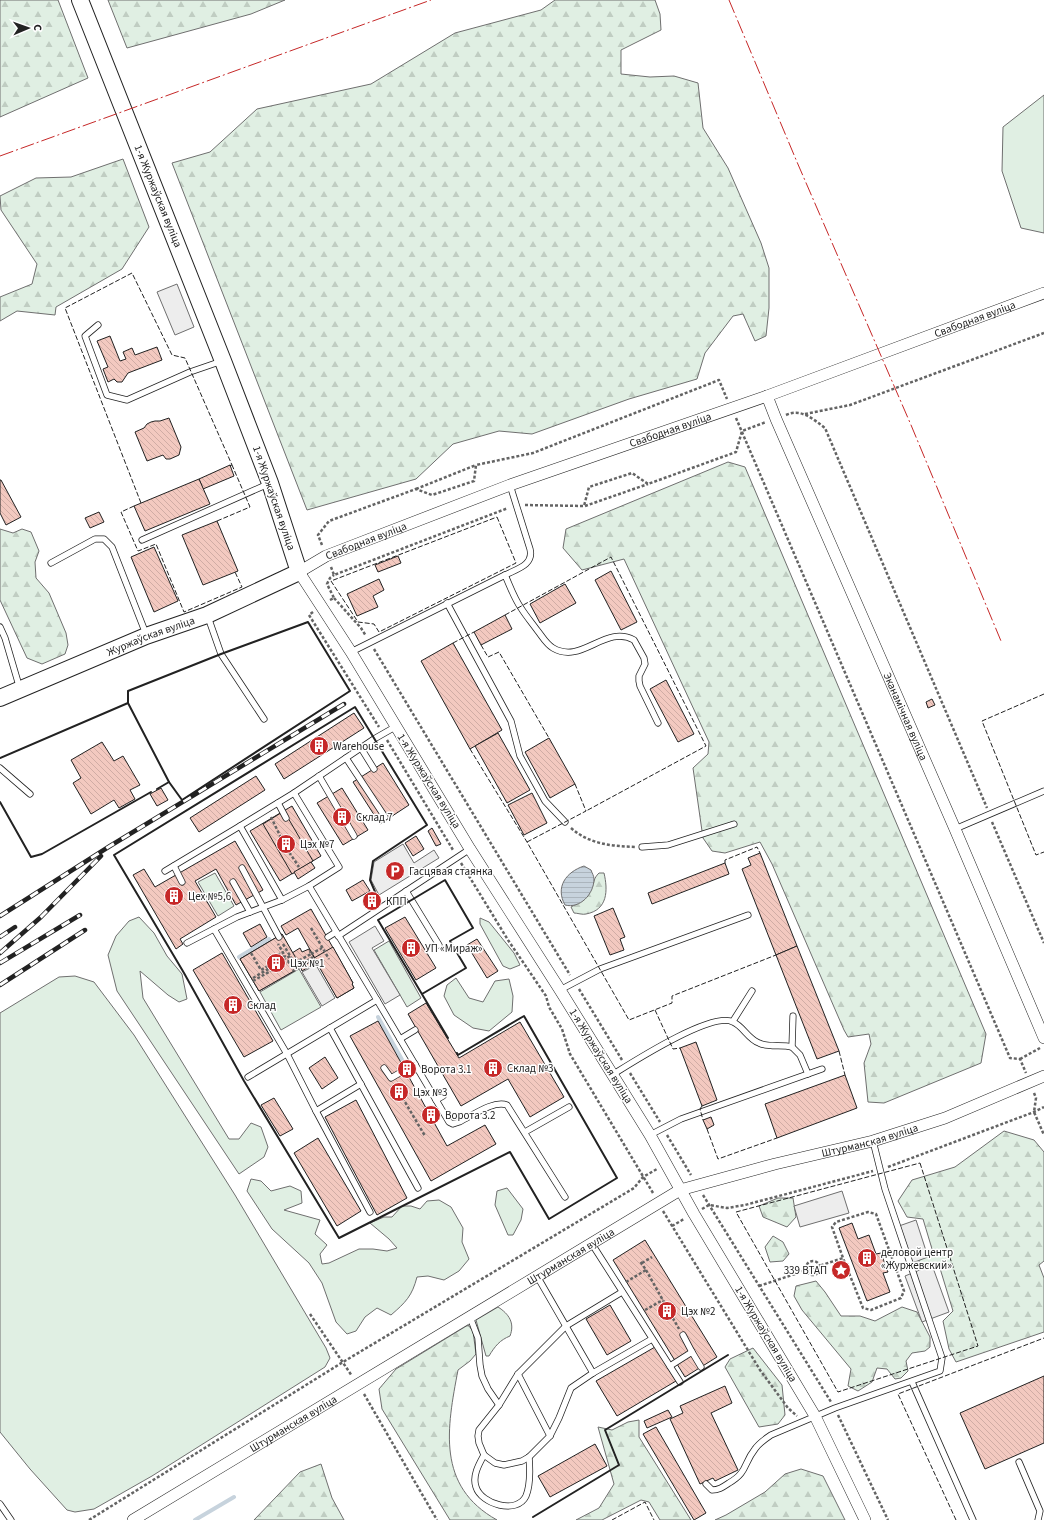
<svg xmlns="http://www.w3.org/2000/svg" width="1044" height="1520" viewBox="0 0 1044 1520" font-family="'Source Sans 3',sans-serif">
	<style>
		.grass { fill: #e0efe3; stroke: #6f6f6f }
		.forest { fill: url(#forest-firs); stroke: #6f6f6f }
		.parking { fill: #ededed; stroke: #6f6f6f }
		.water { fill: url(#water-rules); stroke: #6f6f6f }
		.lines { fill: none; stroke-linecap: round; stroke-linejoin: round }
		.stream { stroke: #c7d3dd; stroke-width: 4 }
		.building { fill: url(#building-back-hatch); stroke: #222 }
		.lane-casing { stroke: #222; stroke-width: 7 }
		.street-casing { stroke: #222; stroke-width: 12 }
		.secondary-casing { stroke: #222; stroke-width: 18 }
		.path { stroke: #646464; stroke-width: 2.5; stroke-dasharray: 3 2; stroke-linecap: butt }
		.lane { stroke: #fff; stroke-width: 5.5 }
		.street { stroke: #fff; stroke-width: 11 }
		.secondary { stroke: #fff; stroke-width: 16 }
		.rail-casing { stroke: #222; stroke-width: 4.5 }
		.rail { stroke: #fff; stroke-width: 3; stroke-dasharray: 9; stroke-linecap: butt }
		.fence { stroke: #222; stroke-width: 1; stroke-dasharray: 5 2; stroke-linecap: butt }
		.wall { stroke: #222; stroke-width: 2 }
		.power { stroke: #c62828; stroke-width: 1; stroke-dasharray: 14 3 2 3; stroke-linecap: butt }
		.labels { text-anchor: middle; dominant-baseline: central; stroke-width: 3; stroke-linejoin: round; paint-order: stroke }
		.street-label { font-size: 11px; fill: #222; stroke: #fff }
		.poi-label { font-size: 11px; fill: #222; stroke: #fff; text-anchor: start }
	</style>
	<defs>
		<pattern id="forest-firs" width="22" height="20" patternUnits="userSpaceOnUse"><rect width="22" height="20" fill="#e0efe3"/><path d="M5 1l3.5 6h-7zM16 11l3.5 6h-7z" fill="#c0cdc2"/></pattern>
		<pattern id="water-rules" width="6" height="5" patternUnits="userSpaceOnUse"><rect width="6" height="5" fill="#c7d3dd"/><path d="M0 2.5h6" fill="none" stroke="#abb5bd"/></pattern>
		<pattern id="building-back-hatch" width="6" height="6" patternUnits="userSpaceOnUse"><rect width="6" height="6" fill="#f3c9c0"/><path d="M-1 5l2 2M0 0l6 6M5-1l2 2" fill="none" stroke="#d0aca5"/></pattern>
	</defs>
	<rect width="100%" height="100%" fill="#fff"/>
	<g class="grass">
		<polygon points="1044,95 1044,233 1021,228 1002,171 1003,127"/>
		<polygon points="215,873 234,906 218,916 198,882"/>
		<polygon points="139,917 154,933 167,956 182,974 187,999 179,1002 168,995 140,971 143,998 229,1139 239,1139 251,1123 261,1127 268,1147 264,1157 239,1174 117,991 108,955 116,936 129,921"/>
		<polygon points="480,918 489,922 514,953 520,965 510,969 503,966 480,924"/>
		<polygon points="389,941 421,998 407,1007 374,950"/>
		<polygon points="299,969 321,1007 281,1030 260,992"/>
		<polygon points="75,976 94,982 134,1035 235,1195 326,1348 330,1358 325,1367 152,1476 94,1509 75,1512 67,1510 30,1469 0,1432 0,1013 59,977"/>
		<polygon points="456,978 469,998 483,1002 495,981 509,979 513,996 512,1012 489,1031 473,1028 454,1015 444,996 447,985"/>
		<path d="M251 1179 261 1181 271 1191 290 1186 301 1191 302 1203 284 1210 320 1220 315 1234 327 1245 320 1254 322 1264 329 1263 359 1249H373L387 1251 397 1248 389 1239 370 1223 384 1217H392L402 1206H411L420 1209 427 1201 439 1200 451 1207 463 1228 462 1242 469 1259 459 1271 444 1280 428 1276 417 1277C412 1296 406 1302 391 1315L377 1308 365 1317 356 1331 347 1334 336 1322 322 1283 309 1263 272 1229 247 1191Z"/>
		<polygon points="507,1188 523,1209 521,1220 513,1235 508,1235 495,1205 497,1191"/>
		<path d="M498 1307C509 1314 515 1323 510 1336 500 1340 495 1346 489 1356H486L476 1320Z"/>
	</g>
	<g class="forest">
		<polygon points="0,0 58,0 88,78 0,117"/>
		<polygon points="108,0 285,0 251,14 127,48"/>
		<polygon points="555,0 655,0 660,14 661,30 621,50 621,74 650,77 674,76 698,83 703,128 728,168 761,243 769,268 769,308 766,336 755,341 743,314 733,316 705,353 697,379 629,399 532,434 499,431 453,444 416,479 307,510 172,163 210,152 257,109 371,84 455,33 541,10"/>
		<polygon points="123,159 149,227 122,269 56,307 55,315 17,311 0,321 0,297 32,284 37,264 1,210 0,196 36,178 71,177"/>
		<polygon points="728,462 745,467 986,1034 981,1063 884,1103 868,1102 864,1063 871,1044 869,1034 848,1037 844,1030 772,864 760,842 725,853 712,851 703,838 693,768 708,754 709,742 624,559 582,570 563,548 566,529"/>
		<polygon points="0,529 13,533 22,529 31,532 39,551 35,562 36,578 49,593 66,633 68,645 65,654 42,664 27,658 0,600"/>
		<path d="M599 873H604C608 890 608 910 586 914 583 915 577 913 574 913L571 907C581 902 587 898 592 887 595 881 593 879 599 873Z"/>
		<polygon points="1004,1131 1034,1140 1044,1152 1044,1261 1039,1265 1044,1278 1044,1332 956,1362 949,1349 943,1321 953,1311 939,1265 921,1266 919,1261 932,1249 923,1219 907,1217 898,1201 912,1180 955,1167"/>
		<polygon points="778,1198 793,1198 796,1217 787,1227 763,1217 759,1206"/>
		<polygon points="773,1236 783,1242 789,1254 783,1261 770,1262 765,1247"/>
		<polygon points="816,1281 825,1292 841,1316 860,1316 875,1321 902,1307 917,1312 930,1337 930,1347 925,1351 912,1353 906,1361 908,1371 901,1378 895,1379 887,1369 877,1368 872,1382 858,1391 848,1386 851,1369 802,1310 794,1296 796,1286"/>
		<path d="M468 1325 473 1331 476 1354 470 1361 458 1370C447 1428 436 1486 497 1520H450L382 1409 379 1389 396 1369Z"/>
		<polygon points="753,1348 782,1385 785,1415 778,1424 759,1427 725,1367 730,1359"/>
		<polygon points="639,1420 639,1437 691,1520 660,1520 649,1502 641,1500 602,1520 576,1520 599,1508 614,1484 598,1427 612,1430 628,1422"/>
		<polygon points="321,1464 332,1498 344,1520 254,1520 300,1472"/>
		<polygon points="801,1469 823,1476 845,1520 715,1520 726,1515 765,1492 785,1474"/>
	</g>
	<g class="parking">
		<polygon points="177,284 194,327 175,335 157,292"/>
		<polygon points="403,844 414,863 434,850 439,858 379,895 371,880 374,862"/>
		<polygon points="375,926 384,941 372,948 400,995 385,1004 349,942"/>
		<polygon points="316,965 335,998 322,1006 302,972"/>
		<polygon points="842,1191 849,1213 800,1227 794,1206"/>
		<polygon points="916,1220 928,1257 912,1263 899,1226"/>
		<polygon points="932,1265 949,1312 922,1322 905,1276"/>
	</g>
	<path class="water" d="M584 866 591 870C592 873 594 876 594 879 594 894 580 909 565 905 555 887 566 872 584 866Z"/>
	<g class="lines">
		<g class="stream">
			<polyline points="239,957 269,939"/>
			<polyline points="378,1017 405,1065"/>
			<polyline points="195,1520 234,1497"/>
		</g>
	</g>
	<g class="building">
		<polygon points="110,336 120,361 126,359 123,352 132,348 135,355 157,347 162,360 128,373 122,382 117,382 114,379 108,382 103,369 108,367 97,341"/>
		<polygon points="169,418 181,447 179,455 170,459 166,459 163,455 147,461 135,432 144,428 147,424 151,422 155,421 160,421"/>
		<polygon points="230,465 234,476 203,489 199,479"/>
		<polygon points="199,479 210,504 145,531 134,506"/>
		<polygon points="0,480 1,480 21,517 6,525 0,513"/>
		<polygon points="99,512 104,522 90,528 85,518"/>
		<polygon points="217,521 238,571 203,585 182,535"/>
		<polygon points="154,547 178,601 154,612 131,557"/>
		<polygon points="398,556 401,563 378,572 375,565"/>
		<polygon points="611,571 637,622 621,630 595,580"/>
		<polygon points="379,579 384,590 373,596 378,607 357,616 347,594"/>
		<polygon points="565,584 576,603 540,623 530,604"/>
		<polygon points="505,615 512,629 481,645 474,632"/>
		<polygon points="453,643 502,730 470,749 421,661"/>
		<polygon points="666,680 694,734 678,742 650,689"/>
		<polygon points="932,699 935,705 928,708 926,702"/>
		<polygon points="354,713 364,728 284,779 275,764"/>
		<polygon points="498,733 530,790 507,803 475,746"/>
		<polygon points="549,738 575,784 550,798 525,752"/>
		<polygon points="102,742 114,761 123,756 140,785 130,790 135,799 119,808 114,800 91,814 73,783 81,778 71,760"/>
		<polygon points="383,763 409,805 380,824 353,782"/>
		<polygon points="256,776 265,790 199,832 190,818"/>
		<polygon points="161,788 168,800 157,806 150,794"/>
		<polygon points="342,788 368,830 343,845 317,803"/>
		<polygon points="532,793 547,823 524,835 508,805"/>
		<polygon points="292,806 321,856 280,881 250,831"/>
		<polygon points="284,811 313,861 292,874 263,824"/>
		<polygon points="432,828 441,844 436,846 428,831"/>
		<polygon points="416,836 424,849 413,856 405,843"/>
		<polygon points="235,841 263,890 236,905 216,869 195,881 216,917 180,939 183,944 176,949 133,875 144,869 155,887"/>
		<polygon points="760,853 797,946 776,955 742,869 751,865 748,858"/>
		<polygon points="311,862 315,868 298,879 294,872"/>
		<polygon points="725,863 729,874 652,904 648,893"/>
		<polygon points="363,880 370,891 352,901 346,890"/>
		<polygon points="376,894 381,901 369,908 364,902"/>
		<polygon points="613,908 625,937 620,939 624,950 610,955 594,916"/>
		<polygon points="311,909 353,983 352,984 354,988 337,998 298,928 286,935 281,926"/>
		<polygon points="405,917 436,968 416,980 385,928"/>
		<polygon points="260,924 267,937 251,947 243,933"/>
		<polygon points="282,934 292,953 300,948 302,952 309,949 315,959 259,991 240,959"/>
		<polygon points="282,934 301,967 259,991 240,959"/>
		<polygon points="477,939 498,971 487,978 467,945"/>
		<polygon points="797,946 839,1051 817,1059 776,955"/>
		<polygon points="333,947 353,983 352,984 354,988 337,998 314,958"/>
		<polygon points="222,953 273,1041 244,1057 193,970"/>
		<polygon points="310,962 312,965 302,971 301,968"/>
		<polygon points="426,1003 459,1058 520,1022 564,1097 530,1117 508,1079 461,1106 408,1014"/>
		<polygon points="378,1021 447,1146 485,1125 496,1144 431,1181 350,1036"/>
		<polygon points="696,1042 717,1100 702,1106 680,1048"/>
		<polygon points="325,1057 338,1078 322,1089 309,1068"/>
		<polygon points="845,1075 857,1108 777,1138 765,1104"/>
		<polygon points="274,1098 293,1129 280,1136 261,1105"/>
		<polygon points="356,1100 407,1198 377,1215 325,1117"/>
		<polygon points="711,1117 714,1125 707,1129 703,1120"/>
		<polygon points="318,1138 361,1211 337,1226 294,1153"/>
		<polygon points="852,1223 858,1239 869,1235 876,1254 881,1253 888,1272 883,1273 890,1292 867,1301 839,1228"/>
		<polygon points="645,1240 717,1357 685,1377 613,1260"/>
		<polygon points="610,1305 631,1341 607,1355 586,1319"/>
		<polygon points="655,1347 676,1381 617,1416 596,1381"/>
		<polygon points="1044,1376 1044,1443 985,1469 960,1413"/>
		<polygon points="725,1386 732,1403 711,1413 738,1470 715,1481 713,1478 700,1484 670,1419 683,1413 680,1406"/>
		<polygon points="668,1410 672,1417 647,1428 644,1421"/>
		<polygon points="656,1427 706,1513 694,1520 643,1434"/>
		<polygon points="595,1444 607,1466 550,1497 538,1476"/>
	</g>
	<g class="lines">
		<g class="lane-casing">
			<g id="lane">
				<polyline points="98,325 85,336 107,395 127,400 190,372 222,361"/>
				<polyline points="142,540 268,484"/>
				<polyline points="51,563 95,539 104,539 112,547 146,634"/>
				<path d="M505 575C517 569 534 565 530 549L510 485"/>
				<polyline points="447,603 511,721 520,756 545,801 565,822"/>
				<polyline points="208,617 221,654 264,719"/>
				<polyline points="0,627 5,638 20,689"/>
				<path d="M351 652 505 575C510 586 514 598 521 608 526 616 532 623 537 630 542 636 546 644 553 648 582 665 605 624 634 640L644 658 645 664 639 676V681L640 686 658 723"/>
				<polyline points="361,748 374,769"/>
				<polyline points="346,758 385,817"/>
				<polyline points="0,768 30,794"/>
				<polyline points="319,776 354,836"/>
				<polyline points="278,803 286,818"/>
				<polyline points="955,829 1044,791"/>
				<polyline points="642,847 668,845 734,824"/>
				<polyline points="174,866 182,882"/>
				<polyline points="242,868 279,937"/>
				<polyline points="165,871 240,826"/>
				<polyline points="233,882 250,912"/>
				<polyline points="406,891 439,945"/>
				<polyline points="282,900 240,826 294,793 374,739 395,727"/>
				<polyline points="214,929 287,1054 316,1111 361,1084"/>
				<polyline points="338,936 470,849"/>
				<polyline points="328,937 336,932"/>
				<polyline points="187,943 237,917 282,900 309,886 339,867 294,793"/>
				<polyline points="560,990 600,969 748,915"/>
				<path d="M377 1000 449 1122 453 1124 459 1122C472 1116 493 1100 507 1105L565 1197"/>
				<polyline points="733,1021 752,991"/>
				<polyline points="330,1028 418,1188"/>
				<polyline points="400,1039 415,1030"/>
				<polyline points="792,1047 793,1016"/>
				<polyline points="384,1068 391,1078 415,1064"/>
				<path d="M612 1075C633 1062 712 1011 733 1022 743 1026 748 1039 759 1043 769 1048 781 1044 792 1047L800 1055 808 1074"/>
				<polyline points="248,1077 377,1000 309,886"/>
				<polyline points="436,1100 443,1096"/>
				<polyline points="316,1111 370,1212"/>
				<polyline points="525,1132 569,1107"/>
				<polyline points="650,1135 681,1119 822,1069"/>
				<polyline points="592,1244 680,1382"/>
				<polyline points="537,1276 593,1373 652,1339"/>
				<polyline points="470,1317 478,1338 480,1365 482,1376 488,1389 499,1405"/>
				<polyline points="683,1335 692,1352"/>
				<polyline points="670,1366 692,1352 701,1367"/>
				<polyline points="593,1373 571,1388 559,1418 550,1436 529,1457 522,1461 504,1465 495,1463 484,1455 479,1443 478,1436 479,1430 499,1405 518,1374 566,1326 622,1292"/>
				<polyline points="518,1374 550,1436"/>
				<polyline points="912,1382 973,1520"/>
				<path d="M484 1455C479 1464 472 1476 476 1487 481 1504 517 1515 526 1496 531 1484 530 1469 529 1457"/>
				<polyline points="1019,1462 1040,1511 1038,1520"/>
				<path d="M706 1484 712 1490C719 1490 723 1487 729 1483 748 1472 743 1464 755 1449 759 1443 765 1439 771 1435L835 1408 940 1371 942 1358 885 1189 873 1141"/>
				<polyline points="0,1504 11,1520"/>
			</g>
		</g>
		<g class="street-casing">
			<g id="street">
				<path id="s1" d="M767 396 776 419 955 829 1044 1038"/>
				<path id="s2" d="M133 1520 680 1190 775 1164 873 1141 945 1118 1044 1076"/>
				<path id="s3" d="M865 1520 815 1416 694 1214 650 1135 560 990 470 849 351 652 299 572 326 556 510 485 767 396 1044 293"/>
			</g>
		</g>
		<g class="secondary-casing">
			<g id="secondary">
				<path id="s4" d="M0 698 146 636 207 615 299 572 270 483 223 361 80 0"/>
			</g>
		</g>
		<g class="path">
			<polyline points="805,414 850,405 1044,333"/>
			<path d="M786 415C801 408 813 419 825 428L987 808"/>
			<polyline points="736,418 1010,1058 1020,1059 1026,1073"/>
			<polyline points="416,489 476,465"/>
			<polyline points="525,505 584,506 589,487 632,473 648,484 736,452 742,431 766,422"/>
			<polyline points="585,506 648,484"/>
			<polyline points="322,545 318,535 329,521 416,489 432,495 474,481 476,465 533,453 719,380 727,399"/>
			<polyline points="331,567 334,575 508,508"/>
			<polyline points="334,598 361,628 366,636"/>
			<polyline points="330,600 334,598 327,584 330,578 334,575"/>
			<polyline points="313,612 309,615 379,727"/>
			<polyline points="374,649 570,975"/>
			<polyline points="387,740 453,850"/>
			<polyline points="271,817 285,846 299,867"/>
			<polyline points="992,822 1044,943"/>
			<path d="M571 828C589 844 611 846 635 847"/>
			<polyline points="461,863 508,940 546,996 549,1007 562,1029 570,1054 653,1193"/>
			<polyline points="311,928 329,959"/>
			<polyline points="283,944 292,959 298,961 311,954 310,951"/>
			<polyline points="251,953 261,970 285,956 278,944"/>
			<polyline points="311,954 322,948"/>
			<polyline points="269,960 283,952"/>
			<polyline points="298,966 313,957"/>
			<polyline points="253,978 290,956"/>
			<polyline points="253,981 288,961 294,971"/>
			<polyline points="579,989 622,1060"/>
			<polyline points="1020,1059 1040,1048"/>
			<polyline points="630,1073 660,1122"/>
			<polyline points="395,1085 425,1136"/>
			<polyline points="1034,1093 1036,1098 1034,1112 1044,1135"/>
			<polyline points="667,1135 691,1175"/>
			<polyline points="888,1167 1034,1112 1044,1107"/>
			<polyline points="703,1195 831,1402"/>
			<polyline points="702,1209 709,1205 727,1208 745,1205 873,1171"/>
			<polyline points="663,1211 760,1370 788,1408 797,1416"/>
			<polyline points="672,1226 684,1219"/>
			<circle cx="813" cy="1268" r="7"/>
			<polyline points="642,1263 652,1257"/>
			<polyline points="646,1270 679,1329"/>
			<polyline points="626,1282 646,1270 640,1261"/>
			<polyline points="759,1286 843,1258 863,1308 871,1310 901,1298 904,1291 876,1214 868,1212 836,1222 832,1227 843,1258"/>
			<polyline points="645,1310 663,1300"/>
			<polyline points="310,1314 352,1376"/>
			<polyline points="364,1394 437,1520"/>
			<polyline points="838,1415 888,1520"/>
			<polyline points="89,1520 343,1362 634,1188 643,1177 657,1169"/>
		</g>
		<use href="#lane" class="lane"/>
		<use href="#street" class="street"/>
		<use href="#secondary" class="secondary"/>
		<g class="rail-casing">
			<g id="rail">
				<polyline points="0,916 110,846 344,704"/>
				<polyline points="0,937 15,927"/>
				<polyline points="0,953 41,917 101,856"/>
				<polyline points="0,963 80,915"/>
				<polyline points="0,985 85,930"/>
			</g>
		</g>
		<use href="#rail" class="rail"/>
		<g class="fence">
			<polyline points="141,503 65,308 132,273 172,355 185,358 232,465 228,466"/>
			<polyline points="134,506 121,512 138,551 156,544 184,612 242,587 235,572"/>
			<polygon points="497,517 516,563 379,632 374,624 358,622 331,581"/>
			<polyline points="217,521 250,507 232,465"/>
			<polyline points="505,615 611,557 706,746 586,811"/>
			<polyline points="453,643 474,632"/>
			<polyline points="481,645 488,657 499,652 549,738"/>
			<polyline points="1044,694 982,721 1036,855 1044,852"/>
			<polyline points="470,749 527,842 629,1020 672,1003 672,996 776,955"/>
			<polyline points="527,842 586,811 575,784"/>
			<polyline points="725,863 725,860 757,847 760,853"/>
			<polyline points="655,1010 673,1049 680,1048"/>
			<polyline points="839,1051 845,1075"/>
			<polyline points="702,1106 700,1109 703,1120"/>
			<polyline points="707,1129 718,1159 777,1138"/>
			<polygon points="920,1163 978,1346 838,1392 736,1212"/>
			<polyline points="612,1520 645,1502 654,1520"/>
			<polyline points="956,1520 898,1394 1044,1338"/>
		</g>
		<g class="wall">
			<polygon points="308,622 350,691 182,800 169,782 128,703 128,691 221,654"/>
			<polyline points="0,758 128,703"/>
			<polyline points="157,789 169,782"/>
			<polyline points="0,802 31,857 42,854 151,792"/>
			<polyline points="376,894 370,880 373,861 427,825 355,707 114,855 184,973 244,1081 339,1238 510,1152 549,1219 617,1178 524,1016 458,1055 457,1053"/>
			<polyline points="422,994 466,968 450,941 473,928 445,880 378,920 448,1038"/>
			<polyline points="533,1517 619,1465 605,1430 728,1355"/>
		</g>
		<g class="power">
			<polyline points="729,0 797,162 911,425 1001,641"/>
			<polyline points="0,156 431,0"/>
		</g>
	</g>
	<defs>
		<g id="building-disc" transform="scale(1)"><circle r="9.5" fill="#c62828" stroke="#fff"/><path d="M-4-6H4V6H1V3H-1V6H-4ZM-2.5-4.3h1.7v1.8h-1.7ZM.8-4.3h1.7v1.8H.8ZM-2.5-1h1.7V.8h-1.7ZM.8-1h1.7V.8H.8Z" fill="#fff"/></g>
		<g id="parking-disc" transform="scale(1)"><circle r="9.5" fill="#c62828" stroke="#fff"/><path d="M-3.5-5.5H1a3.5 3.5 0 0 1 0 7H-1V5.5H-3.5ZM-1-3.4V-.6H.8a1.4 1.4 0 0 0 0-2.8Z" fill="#fff"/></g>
		<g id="sight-disc" transform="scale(1)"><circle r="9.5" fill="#c62828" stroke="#fff"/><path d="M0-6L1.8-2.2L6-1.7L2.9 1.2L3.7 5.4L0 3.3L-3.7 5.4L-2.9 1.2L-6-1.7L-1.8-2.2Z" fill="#fff"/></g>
	</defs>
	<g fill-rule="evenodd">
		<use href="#building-disc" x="319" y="746"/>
		<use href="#building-disc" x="342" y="817"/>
		<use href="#building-disc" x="286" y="844"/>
		<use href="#parking-disc" x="395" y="871"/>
		<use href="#building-disc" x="174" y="896"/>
		<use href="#building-disc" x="372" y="901"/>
		<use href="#building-disc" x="411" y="948"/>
		<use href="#building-disc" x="276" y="963"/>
		<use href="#building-disc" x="233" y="1005"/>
		<use href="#building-disc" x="493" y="1068"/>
		<use href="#building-disc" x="407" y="1069"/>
		<use href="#building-disc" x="399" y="1092"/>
		<use href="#building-disc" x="431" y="1115"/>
		<use href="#building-disc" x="867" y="1258"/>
		<use href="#sight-disc" x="841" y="1270"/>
		<use href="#building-disc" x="667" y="1311"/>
	</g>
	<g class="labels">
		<g class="street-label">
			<text transform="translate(158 196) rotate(68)">1-я Журжаўская вуліца</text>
			<text stroke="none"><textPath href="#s3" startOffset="1827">Свабодная вуліца</textPath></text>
			<text stroke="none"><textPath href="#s3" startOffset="1503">Свабодная вуліца</textPath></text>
			<text transform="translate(274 498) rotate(71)">1-я Журжаўская вуліца</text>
			<text stroke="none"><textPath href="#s3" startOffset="1179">Свабодная вуліца</textPath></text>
			<text stroke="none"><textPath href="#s4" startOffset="163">Журжаўская вуліца</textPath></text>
			<text stroke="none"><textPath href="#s1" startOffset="349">Эканамічная вуліца</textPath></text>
			<text transform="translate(429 781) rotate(58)">1-я Журжаўская вуліца</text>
			<text transform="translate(601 1056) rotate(58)">1-я Журжаўская вуліца</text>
			<text stroke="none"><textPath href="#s2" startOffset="835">Штурманская вуліца</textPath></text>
			<text stroke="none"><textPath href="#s2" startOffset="511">Штурманская вуліца</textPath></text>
			<text transform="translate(766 1334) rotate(59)">1-я Журжаўская вуліца</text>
			<text stroke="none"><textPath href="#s2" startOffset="187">Штурманская вуліца</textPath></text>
		</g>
		<g class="poi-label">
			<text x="333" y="746">Warehouse</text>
			<text x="356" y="817">Склад 7</text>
			<text x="300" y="844">Цэх №7</text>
			<text x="409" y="871">Гасцявая стаянка</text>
			<text x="188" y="896">Цех №5,6</text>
			<text x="386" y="901">КПП</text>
			<text x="425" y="948">УП «Мираж»</text>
			<text x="290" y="963">Цэх №1</text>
			<text x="247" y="1005">Склад</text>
			<text x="507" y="1068">Склад №3</text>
			<text x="421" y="1069">Ворота 3.1</text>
			<text x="413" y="1092">Цэх №3</text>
			<text x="445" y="1115">Ворота 3.2</text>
			<text x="881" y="1252">деловой центр<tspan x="881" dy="13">«Журжевский»</tspan></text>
			<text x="827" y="1270" text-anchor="end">339 ВТАП</text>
			<text x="681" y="1311">Цэх №2</text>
		</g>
	</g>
	<g transform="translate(28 28) rotate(88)" stroke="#ffffff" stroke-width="3" paint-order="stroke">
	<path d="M0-3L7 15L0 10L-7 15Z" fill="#222222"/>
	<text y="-6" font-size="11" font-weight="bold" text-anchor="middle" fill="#222222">С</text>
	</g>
</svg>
